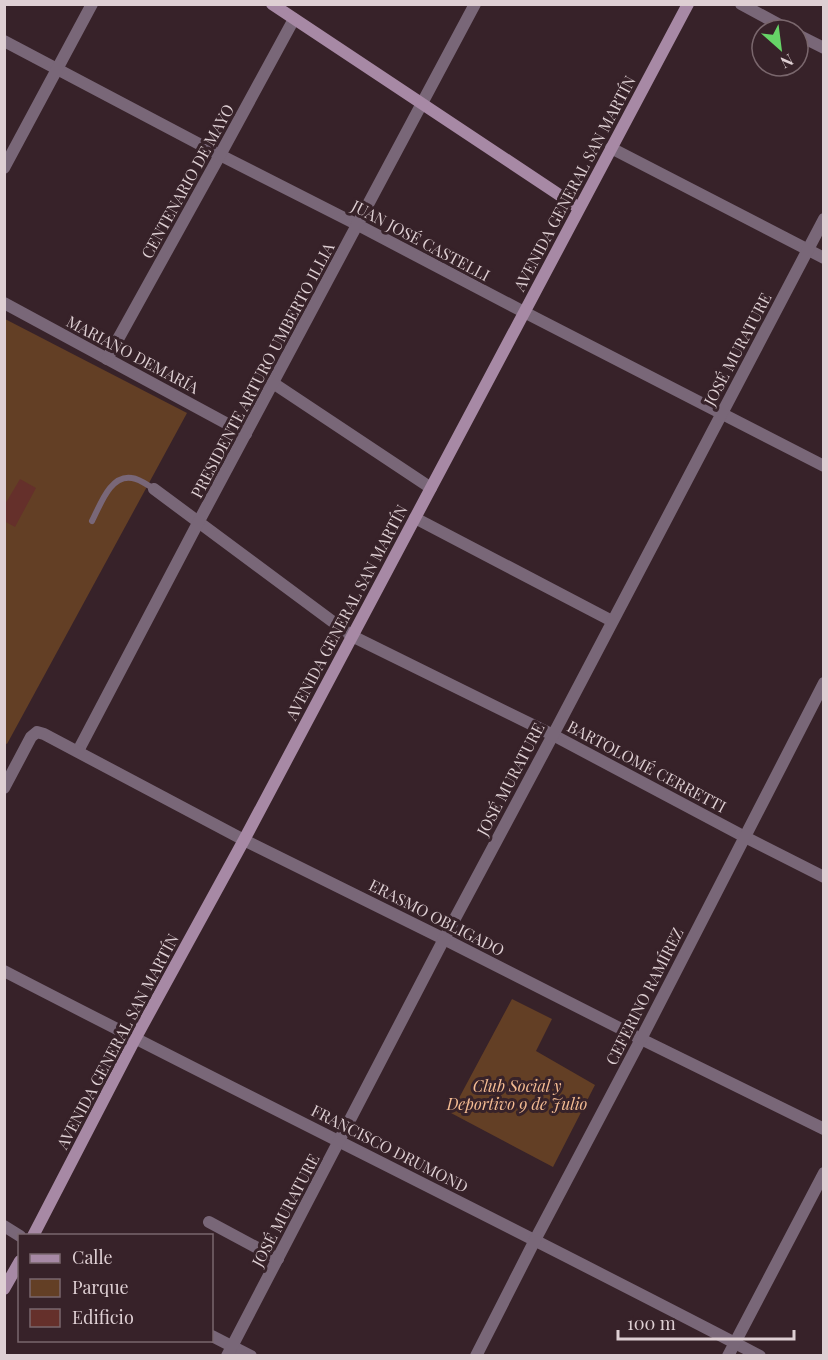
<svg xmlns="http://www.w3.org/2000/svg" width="828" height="1360" viewBox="0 0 828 1360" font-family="'Playfair Display',serif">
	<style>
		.green { fill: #633f25 }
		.building { fill: #65302b }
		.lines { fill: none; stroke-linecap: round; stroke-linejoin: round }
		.lane { stroke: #796778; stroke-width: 6 }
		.street { stroke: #796778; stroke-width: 12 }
		.secondary { stroke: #a789a5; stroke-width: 12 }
		.labels { text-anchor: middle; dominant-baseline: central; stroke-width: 6; stroke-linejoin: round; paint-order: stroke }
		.street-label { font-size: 16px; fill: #decfd3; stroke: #372229 }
		.park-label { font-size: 16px; font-style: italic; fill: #f5bc93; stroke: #372229 }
	</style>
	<rect width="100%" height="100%" fill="#372229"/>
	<g class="green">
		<polygon points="5,319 187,413 7,744 5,743"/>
		<polygon points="512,999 552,1019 536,1051 595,1085 553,1167 451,1113"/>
	</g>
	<polygon class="building" points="20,479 36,488 15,527 4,521 4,506"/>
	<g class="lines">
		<path class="lane" d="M92 521C100 506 110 474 132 478 140 479 147 485 154 489"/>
		<g class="street">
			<polyline points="741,4 789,30"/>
			<polyline points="798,35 824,48"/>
			<polyline points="4,41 220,155 358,225 524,312 824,466"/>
			<polyline points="611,148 824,258"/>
			<polyline points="4,168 92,4"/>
			<polyline points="4,303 246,434"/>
			<polyline points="107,359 220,155 294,19"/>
			<polyline points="273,383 431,488"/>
			<polyline points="154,489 352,636 553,735 745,837 824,877"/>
			<polyline points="415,518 612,621"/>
			<polyline points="78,751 199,521 475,4"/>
			<polyline points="4,788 31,737 37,732 44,734 244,840 444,939 641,1039 824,1129"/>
			<path d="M4 971C255 1101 509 1225 760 1356"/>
			<polyline points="209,1222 278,1259"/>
			<polyline points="4,1226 20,1236"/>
			<polyline points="212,1336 251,1356"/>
			<polyline points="227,1356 444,939 553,735 824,219"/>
			<polyline points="476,1356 535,1240 641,1039 824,683"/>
			<polyline points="728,1356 824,1173"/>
		</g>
		<g class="secondary">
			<polyline points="272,4 579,208"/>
			<polyline points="33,1236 135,1039 244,840 688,4"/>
			<polyline points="4,1289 20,1261"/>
		</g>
	</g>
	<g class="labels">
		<g class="street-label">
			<text transform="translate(187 181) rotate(-61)">CENTENARIO DE MAYO</text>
			<text transform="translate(574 183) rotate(-62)">AVENIDA GENERAL SAN MARTÍN</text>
			<text transform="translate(421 240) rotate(28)">JUAN JOSÉ CASTELLI</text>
			<text transform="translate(737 349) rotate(-62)">JOSÉ MURATURE</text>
			<text transform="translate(133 354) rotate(28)">MARIANO DEMARÍA</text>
			<text transform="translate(262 370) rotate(-62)">PRESIDENTE ARTURO UMBERTO ILLIA</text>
			<text transform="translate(346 612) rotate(-62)">AVENIDA GENERAL SAN MARTÍN</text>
			<text transform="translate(647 766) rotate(28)">BARTOLOMÉ CERRETTI</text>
			<text transform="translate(510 779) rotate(-62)">JOSÉ MURATURE</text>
			<text transform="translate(437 917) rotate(27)">ERASMO OBLIGADO</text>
			<text transform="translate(644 996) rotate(-63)">CEFERINO RAMÍREZ</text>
			<text transform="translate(117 1041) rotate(-62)">AVENIDA GENERAL SAN MARTÍN</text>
			<text transform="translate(390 1148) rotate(27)">FRANCISCO DRUMOND</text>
			<text transform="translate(285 1210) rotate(-62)">JOSÉ MURATURE</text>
		</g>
		<g class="park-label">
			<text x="517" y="1085">Club Social y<tspan x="517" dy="18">Deportivo 9 de Julio</tspan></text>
		</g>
	</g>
	<rect width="828" height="1360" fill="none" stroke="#decfd3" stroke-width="12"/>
	<rect x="18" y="1234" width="195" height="108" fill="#372229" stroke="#7a676d" stroke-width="1.5"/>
	<rect x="30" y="1254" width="30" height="9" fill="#a789a5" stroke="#7a676d" stroke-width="1.5"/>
	<text x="72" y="1264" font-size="18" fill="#decfd3">Calle</text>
	<rect x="30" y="1279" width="30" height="18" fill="#633f25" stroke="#7a676d" stroke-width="1.5"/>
	<text x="72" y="1294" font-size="18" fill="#decfd3">Parque</text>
	<rect x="30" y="1309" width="30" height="18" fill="#65302b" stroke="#7a676d" stroke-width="1.5"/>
	<text x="72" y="1324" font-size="18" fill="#decfd3">Edificio</text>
	<g transform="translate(780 48) rotate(152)"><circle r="28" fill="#372229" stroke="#7a676d" stroke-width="1.5"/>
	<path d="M0-4.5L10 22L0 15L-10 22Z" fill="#66d467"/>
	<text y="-9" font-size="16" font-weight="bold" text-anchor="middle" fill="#decfd3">N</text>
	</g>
	<path d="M618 1330v9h176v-9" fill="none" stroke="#decfd3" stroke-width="3"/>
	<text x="627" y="1330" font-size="18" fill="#decfd3" stroke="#372229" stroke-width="4.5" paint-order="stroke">100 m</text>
</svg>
